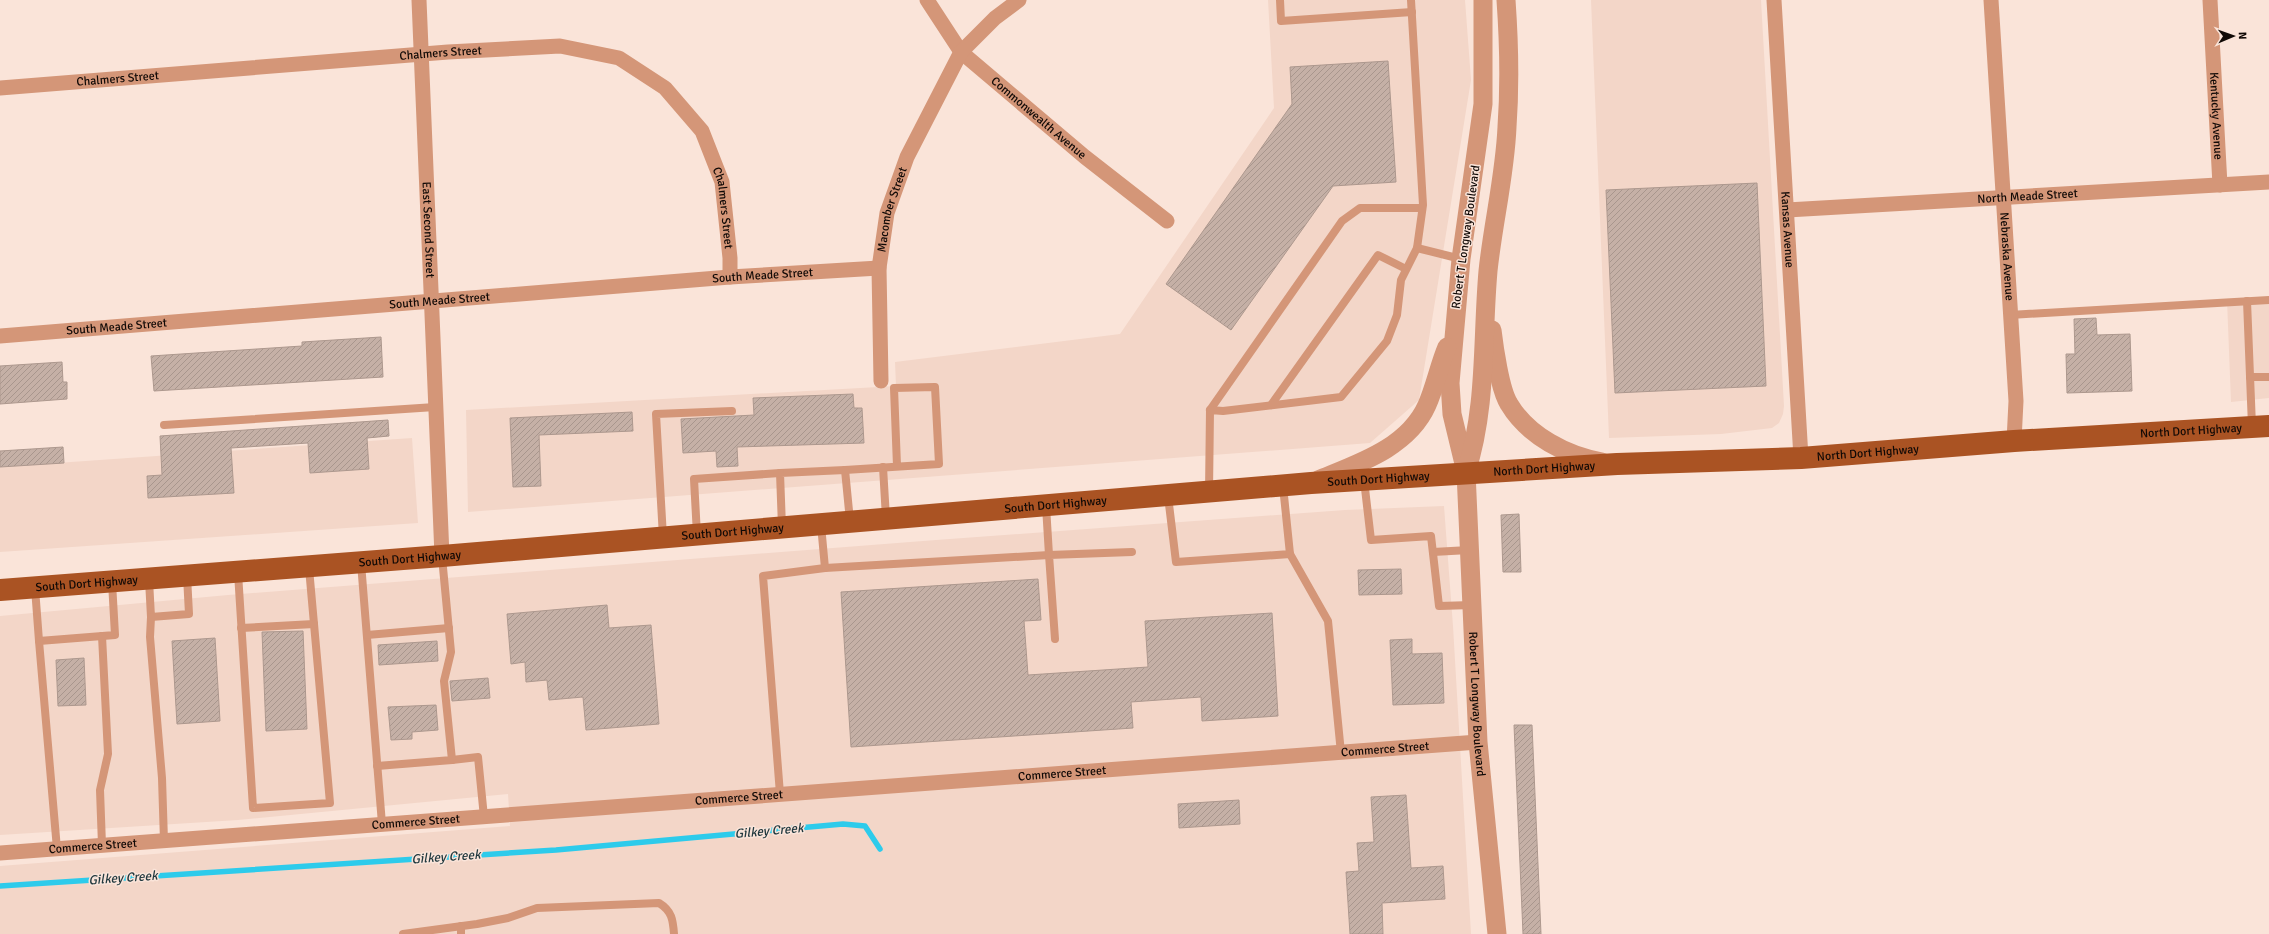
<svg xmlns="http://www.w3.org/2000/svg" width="2269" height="934" viewBox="0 0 2269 934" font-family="Signika,sans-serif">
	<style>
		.built { fill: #f3d6c8 }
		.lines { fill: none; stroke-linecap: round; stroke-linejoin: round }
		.stream { stroke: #2dcbeb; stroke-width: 5.5 }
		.building { fill: url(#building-hatch); stroke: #ad988e }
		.service { stroke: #d49678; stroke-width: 8 }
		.minor { stroke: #d49678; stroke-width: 15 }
		.tertiary { stroke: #d49678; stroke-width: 19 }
		.primary { stroke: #aa5323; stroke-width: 22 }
		.labels { text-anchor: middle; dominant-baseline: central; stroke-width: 3; stroke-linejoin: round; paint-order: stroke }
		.street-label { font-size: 12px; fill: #100906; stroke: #fae4d9 }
		.water-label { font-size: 13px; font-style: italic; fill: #21393f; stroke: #fae4d9 }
	</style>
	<defs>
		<pattern id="building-hatch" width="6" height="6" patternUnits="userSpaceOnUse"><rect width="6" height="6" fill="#c5b0a6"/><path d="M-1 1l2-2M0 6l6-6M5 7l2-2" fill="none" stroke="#a8968d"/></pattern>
	</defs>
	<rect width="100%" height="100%" fill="#fae4d9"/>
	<g class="built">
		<polygon points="1268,0 1465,0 1471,80 1419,400 1370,443 468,512 466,410 896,386 895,362 1120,334 1274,108"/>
		<polygon points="1591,0 1761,0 1784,406 1783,414 1779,423 1772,428 1721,434 1609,438"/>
		<polygon points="2269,297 2269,398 2231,402 2227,300"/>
		<polygon points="412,438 418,523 0,552 0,467"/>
		<polygon points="1444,506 1453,626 1471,934 0,934 0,866 510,826 508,794 238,820 0,835 0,616 228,595 936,540 1345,510"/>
	</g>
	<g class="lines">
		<polyline class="stream" points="0,886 556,850 843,824 865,826 880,849"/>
	</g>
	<g class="building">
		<polygon points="1388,61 1396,182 1333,186 1231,330 1166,284 1292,104 1290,67"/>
		<polygon points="1757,183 1766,386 1615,393 1606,190"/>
		<polygon points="2096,318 2097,335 2130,334 2132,391 2067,393 2066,354 2075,354 2074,319"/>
		<polygon points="381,337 383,377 154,391 151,356 302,346 302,342"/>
		<polygon points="62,362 63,382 67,382 67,399 0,404 0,366"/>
		<polygon points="853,394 854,408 862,408 864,443 737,447 738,466 717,467 716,451 683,453 681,419 754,415 753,398"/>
		<polygon points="632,412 633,431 539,435 541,486 513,487 510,418"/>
		<polygon points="388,420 389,436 367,438 369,469 310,473 308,443 231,448 234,493 148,498 147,476 162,475 160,436"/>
		<polygon points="63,447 64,463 0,467 0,451"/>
		<polygon points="1519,514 1521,572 1503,572 1501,515"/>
		<polygon points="1401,569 1402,594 1359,595 1358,570"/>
		<polygon points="1038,579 1041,620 1024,621 1028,675 1148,667 1145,621 1272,613 1278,716 1202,721 1201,697 1131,702 1133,728 851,747 841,592"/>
		<polygon points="607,605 609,628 651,625 659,724 586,730 583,697 549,700 547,680 526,682 525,662 511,664 507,614"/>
		<polygon points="303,631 307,729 266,731 262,632"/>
		<polygon points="215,638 220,721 177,724 172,641"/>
		<polygon points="1412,639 1412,654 1442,653 1444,703 1393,705 1390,640"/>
		<polygon points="437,641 438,661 379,665 378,645"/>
		<polygon points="84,658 86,705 58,706 56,660"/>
		<polygon points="488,678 490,698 452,701 450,681"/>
		<polygon points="436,705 438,730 412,732 412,739 391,740 388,707"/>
		<polygon points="1514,725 1532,725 1541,934 1523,934"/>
		<polygon points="1406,795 1411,868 1443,866 1445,899 1382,903 1383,934 1350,934 1346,872 1359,871 1357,843 1374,842 1371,797"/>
		<polygon points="1239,800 1240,824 1179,828 1178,804"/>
	</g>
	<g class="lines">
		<g class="service">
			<polyline points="1280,0 1281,21 1412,12"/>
			<polyline points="1417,248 1461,259"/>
			<polyline points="2247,301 2252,426"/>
			<polyline points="2010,315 2269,300"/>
			<polyline points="2250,377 2269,377"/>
			<polyline points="1271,405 1378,255 1406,269"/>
			<polyline points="1210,410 1342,221 1360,208 1422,208"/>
			<polyline points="164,425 435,407"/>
			<polyline points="883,467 886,518"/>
			<polyline points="845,470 939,464 935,387 894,388 897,466"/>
			<polyline points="1364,480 1371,540 1431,536 1439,606 1472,605"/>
			<polyline points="1209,492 1210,410 1223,411 1341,397 1387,341 1397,315 1401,280 1417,248 1423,205 1411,0"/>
			<polyline points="1168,496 1176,562 1290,554 1283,486"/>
			<polyline points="782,527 780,473 845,470 850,521"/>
			<polyline points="697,535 694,479 780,473"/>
			<polyline points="663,537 656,414 732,411"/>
			<polyline points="1433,552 1469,550"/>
			<polyline points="1290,554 1328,621 1341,753"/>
			<polyline points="361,563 382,824"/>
			<polyline points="825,568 1049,555 1046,506"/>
			<polyline points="238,573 253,808 330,803 309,568"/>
			<polyline points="149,580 151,617 189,614 187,576"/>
			<polyline points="35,588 39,641 115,635 112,582"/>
			<polyline points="151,617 150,637 162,778 164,841"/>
			<polyline points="241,628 314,624"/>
			<polyline points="367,635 449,628"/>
			<polyline points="102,636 108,754 100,790 102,845"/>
			<polyline points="1055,639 1049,555 1132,552"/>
			<polyline points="39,641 57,849"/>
			<polyline points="452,760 478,757 484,817"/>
			<polyline points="377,766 452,760 444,681 451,652 442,557"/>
			<polyline points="780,794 763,576 825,568 821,525"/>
			<polyline points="461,926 461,934"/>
			<path d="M403 934 477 924 508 918 537 908 659 903C672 911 673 920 674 934"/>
		</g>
		<g class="minor">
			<path id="s1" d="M419 0 442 556"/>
			<path id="s2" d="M927 0 961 52 1085 157 1167 221"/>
			<path id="s3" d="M1774 0 1801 458"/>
			<path id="s4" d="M1991 0 2016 401 2014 441"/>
			<path id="s5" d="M2210 0 2220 185"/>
			<path id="s6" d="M0 88 448 52 560 46 619 58 665 88 702 131 722 182 730 258V277"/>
			<path id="s7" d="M1787 210 2269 182"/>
			<path id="s8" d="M0 336 730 277 879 268"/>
			<path id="s9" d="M881 381 879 268 887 213 907 157 961 52 995 18 1019 0"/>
			<path id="s10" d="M0 853 1478 742"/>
		</g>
		<g class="tertiary">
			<path id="s11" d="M1483 0V104L1461 259 1450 383 1452 414 1466 472 1478 742 1497 934"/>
			<path d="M1492 330C1494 347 1500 390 1509 404 1528 436 1567 456 1602 462"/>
			<path d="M1466 472C1487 408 1482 339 1488 271 1493 223 1505 175 1507 127 1510 85 1509 42 1506 0"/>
			<path d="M1318 480C1357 464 1408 448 1427 405 1435 387 1439 366 1447 347"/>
		</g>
		<path class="primary" id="s12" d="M0 590 442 556 1311 483 1617 464 1801 458 2014 441 2269 426"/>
	</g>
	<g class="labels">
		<g class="street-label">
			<text stroke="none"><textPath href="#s6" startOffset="442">Chalmers Street</textPath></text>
			<text stroke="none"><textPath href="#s6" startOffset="118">Chalmers Street</textPath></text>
			<text stroke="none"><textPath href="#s5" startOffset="116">Kentucky Avenue</textPath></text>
			<text stroke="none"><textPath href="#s2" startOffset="164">Commonwealth Avenue</textPath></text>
			<text stroke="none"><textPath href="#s7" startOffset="241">North Meade Street</textPath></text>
			<text stroke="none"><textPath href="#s6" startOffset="814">Chalmers Street</textPath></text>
			<text stroke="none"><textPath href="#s9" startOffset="173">Macomber Street</textPath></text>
			<text stroke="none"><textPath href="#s3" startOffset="230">Kansas Avenue</textPath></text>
			<text stroke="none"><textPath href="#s1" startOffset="230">East Second Street</textPath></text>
			<text transform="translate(1466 237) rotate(-82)">Robert T Longway Boulevard</text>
			<text stroke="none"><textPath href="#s4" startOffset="257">Nebraska Avenue</textPath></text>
			<text stroke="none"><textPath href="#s8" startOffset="765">South Meade Street</textPath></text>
			<text stroke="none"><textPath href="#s8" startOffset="441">South Meade Street</textPath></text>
			<text stroke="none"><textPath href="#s8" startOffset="117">South Meade Street</textPath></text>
			<text stroke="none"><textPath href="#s12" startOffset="2197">North Dort Highway</textPath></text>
			<text stroke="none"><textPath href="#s12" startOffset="1873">North Dort Highway</textPath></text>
			<text stroke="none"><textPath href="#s12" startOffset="1549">North Dort Highway</textPath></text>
			<text stroke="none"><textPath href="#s12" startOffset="1383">South Dort Highway</textPath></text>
			<text stroke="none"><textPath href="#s12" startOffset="1059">South Dort Highway</textPath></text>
			<text stroke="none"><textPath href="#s12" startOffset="735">South Dort Highway</textPath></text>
			<text stroke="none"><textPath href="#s12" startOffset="411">South Dort Highway</textPath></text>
			<text stroke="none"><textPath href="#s12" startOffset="87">South Dort Highway</textPath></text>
			<text stroke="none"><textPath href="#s11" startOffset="708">Robert T Longway Boulevard</textPath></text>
			<text stroke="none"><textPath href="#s10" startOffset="1389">Commerce Street</textPath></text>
			<text stroke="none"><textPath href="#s10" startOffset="1065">Commerce Street</textPath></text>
			<text stroke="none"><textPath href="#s10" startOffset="741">Commerce Street</textPath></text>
			<text stroke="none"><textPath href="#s10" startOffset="417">Commerce Street</textPath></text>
			<text stroke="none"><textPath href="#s10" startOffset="93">Commerce Street</textPath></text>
		</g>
		<g class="water-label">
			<text transform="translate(769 831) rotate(-5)">Gilkey Creek</text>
			<text transform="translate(446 857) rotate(-4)">Gilkey Creek</text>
			<text transform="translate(123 878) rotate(-4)">Gilkey Creek</text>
		</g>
	</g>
	<g transform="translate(2233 36) rotate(88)" stroke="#fae4d9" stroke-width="3" paint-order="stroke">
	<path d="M0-3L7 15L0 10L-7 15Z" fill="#100906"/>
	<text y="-6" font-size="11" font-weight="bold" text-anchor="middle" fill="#100906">N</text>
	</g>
</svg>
